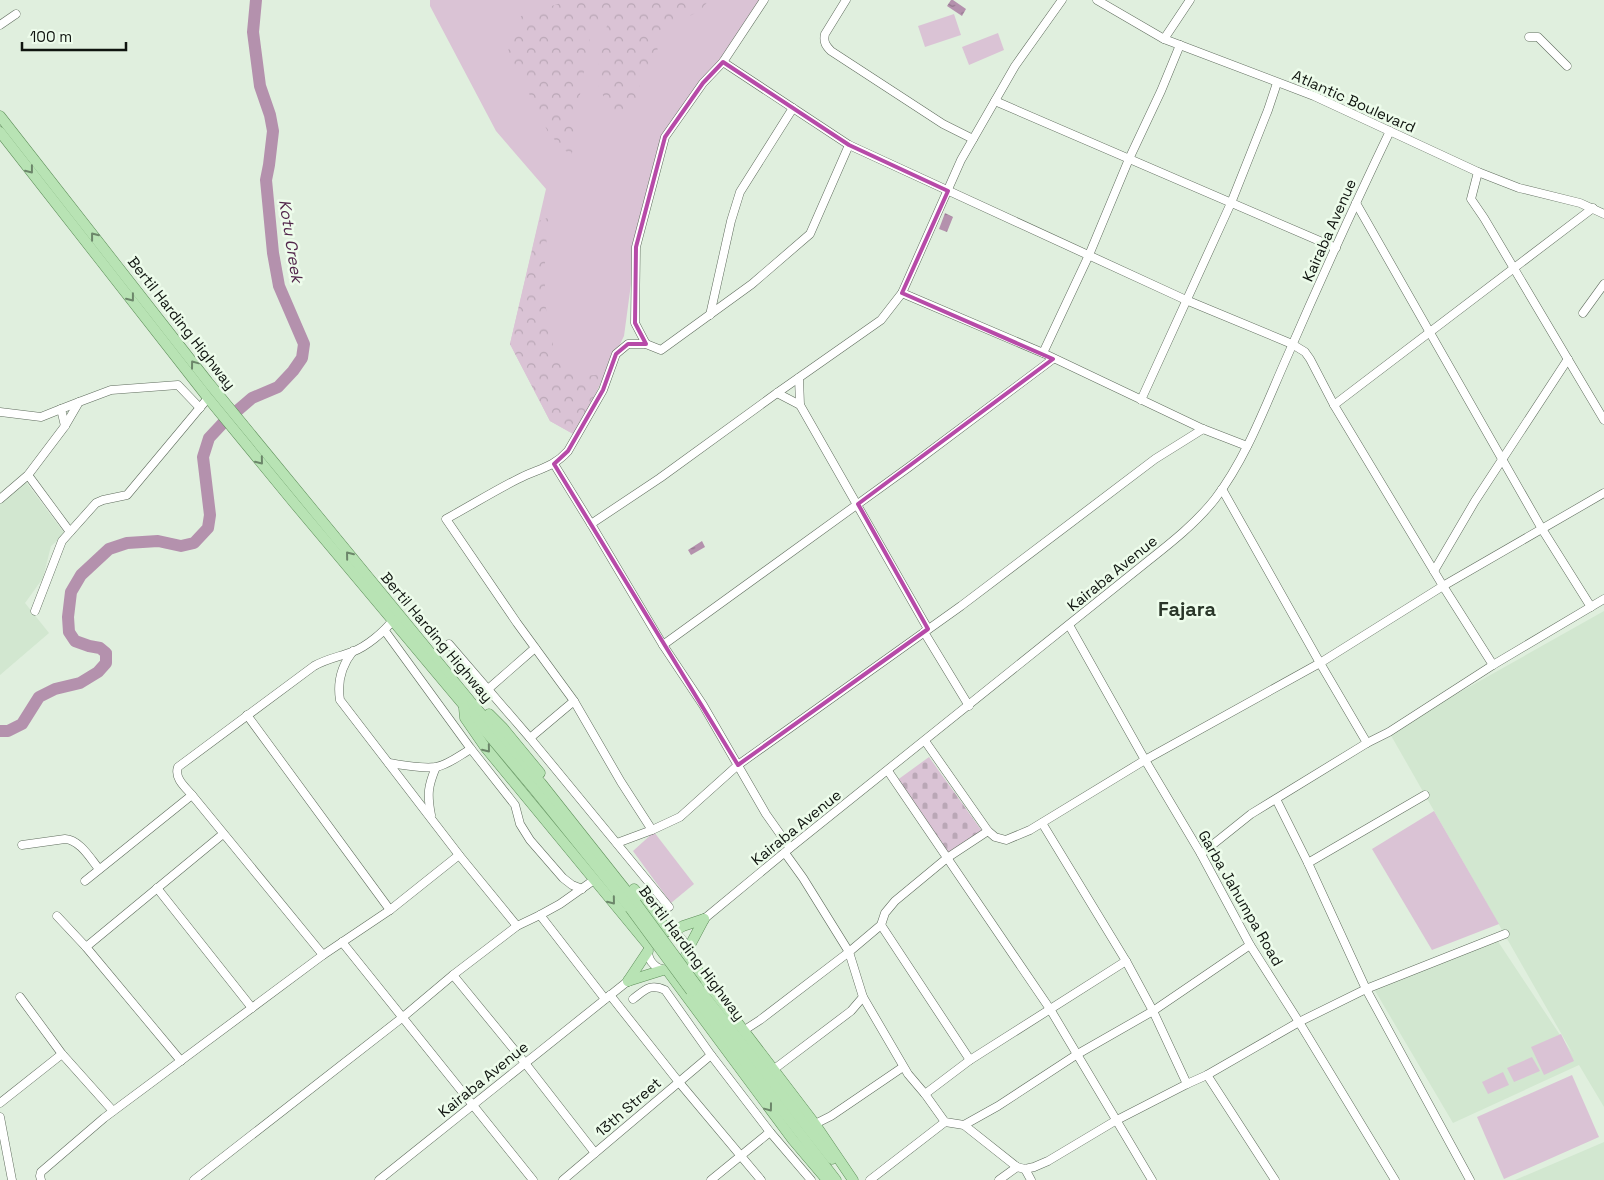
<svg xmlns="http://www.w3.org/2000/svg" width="1604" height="1180" viewBox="0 0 1604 1180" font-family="'Space Grotesk',sans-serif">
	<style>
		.built { fill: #d2e7d0 }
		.green { fill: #dac3d5 }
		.forest { fill: url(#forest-crowns) }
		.cemetery { fill: url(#cemetery-stones) }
		.water { fill: url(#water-ripples) }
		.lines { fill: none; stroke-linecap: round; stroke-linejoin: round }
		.river { stroke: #b491ad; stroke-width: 12 }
		.minor-casing { stroke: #5f6c5d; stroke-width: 9 }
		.major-casing { stroke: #5e8f5a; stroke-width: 11 }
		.minor { stroke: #fff; stroke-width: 8 }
		.major { stroke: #b8e3b4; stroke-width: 10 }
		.major-bridge-casing { stroke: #5e8f5a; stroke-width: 11; stroke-linecap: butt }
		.major-bridge { stroke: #b8e3b4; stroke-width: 10 }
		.oneway { stroke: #6c866a }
		.marked { fill: none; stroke: #b74aa8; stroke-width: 4; stroke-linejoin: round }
		.labels { text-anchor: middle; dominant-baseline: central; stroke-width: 5; stroke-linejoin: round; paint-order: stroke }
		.street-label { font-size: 15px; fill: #0f140f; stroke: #edfceb }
		.water-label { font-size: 16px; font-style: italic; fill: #52254b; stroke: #edfceb }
		.district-label { font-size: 20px; font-weight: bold; fill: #2a3629; stroke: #edfceb }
	</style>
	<defs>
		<pattern id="forest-crowns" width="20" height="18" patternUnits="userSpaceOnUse" patternTransform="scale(1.25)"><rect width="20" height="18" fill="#dac3d5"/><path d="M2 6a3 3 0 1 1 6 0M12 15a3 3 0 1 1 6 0" fill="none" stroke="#baa7b6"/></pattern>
		<pattern id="cemetery-stones" width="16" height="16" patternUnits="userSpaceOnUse" patternTransform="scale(1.25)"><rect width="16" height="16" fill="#dac3d5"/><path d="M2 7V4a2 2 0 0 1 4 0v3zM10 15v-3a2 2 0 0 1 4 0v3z" fill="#baa7b6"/></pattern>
		<pattern id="water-ripples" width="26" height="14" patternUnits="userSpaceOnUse" patternTransform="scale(1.25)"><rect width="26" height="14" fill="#b491ad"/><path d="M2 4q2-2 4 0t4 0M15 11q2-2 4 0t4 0" fill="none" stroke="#91758b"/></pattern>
	</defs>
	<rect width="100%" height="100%" fill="#e0efde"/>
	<g class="built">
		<polygon points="26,482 65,534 51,546 43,578 25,603 49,633 0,675 0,503"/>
		<polygon points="1604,611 1604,1107 1579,1065 1453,1123 1374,989 1497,940 1574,1056 1389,732"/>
		<polygon points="1604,1142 1604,1180 1515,1180"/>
	</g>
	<g class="green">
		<polygon points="430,0 763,0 665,137 636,247 624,336 575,435 550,421 510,344 546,189 496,131 430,6"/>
		<polygon points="954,14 961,35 925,47 918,26"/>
		<polygon points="998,33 1004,50 969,65 962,47"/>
		<polygon points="1434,811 1499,924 1432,950 1372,849"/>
		<polygon points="654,832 694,884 671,903 633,851"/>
		<polygon points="1561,1034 1574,1061 1544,1075 1531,1047"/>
		<polygon points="1532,1057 1540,1071 1514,1082 1507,1068"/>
		<polygon points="1503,1072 1509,1085 1488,1094 1482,1082"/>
		<polygon points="1572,1075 1599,1137 1504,1179 1477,1117"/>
	</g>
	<g class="forest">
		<polygon points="570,0 709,0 700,11 658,31 657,66 637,76 641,94 630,107 614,112 598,88 598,50 608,23 593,21 575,123 579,130 571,156 549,134 508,51 521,16"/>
		<polygon points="550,217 545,252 545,303 556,361 583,376 605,374 575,435 550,421 510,344 539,221"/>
	</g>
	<polygon class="cemetery" points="929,757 982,831 949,855 896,781"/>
	<g class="water">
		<polygon points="951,0 953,0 966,9 962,16 947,6"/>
		<polygon points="945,213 953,217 947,232 939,229"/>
		<polygon points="702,541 705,547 691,555 688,550"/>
	</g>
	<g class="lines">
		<polyline class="river" points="0,731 8,731 22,724 39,697 55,689 80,683 98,672 106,663 106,653 100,648 89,646 75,641 69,632 68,617 71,592 81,575 109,549 127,543 158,541 181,546 194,543 208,528 210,515 203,457 209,438 223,423 252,398 278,387 293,371 302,358 304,344 279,286 273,253 266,180 269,165 273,131 270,115 260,86 253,32 256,0"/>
		<g class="minor-casing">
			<g id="minor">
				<path d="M846 0 825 34C823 42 826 46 831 51L943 124 973 139"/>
				<polyline points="1097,0 1164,39 1314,96 1478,172 1519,188 1580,203 1604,214"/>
				<polyline points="0,25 16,14"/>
				<polyline points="1529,37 1538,37 1567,66"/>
				<polyline points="1164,39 1190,0"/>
				<polyline points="723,62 849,145 1186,300 1292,344 1305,352 1310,359 1334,405 1443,586 1493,665"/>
				<polyline points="995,101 1336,248"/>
				<polyline points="1478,172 1471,199 1484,218 1604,420"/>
				<polyline points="1356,203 1542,529 1591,607"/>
				<polyline points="902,293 1043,353 1203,429 1247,446"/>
				<polyline points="1583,313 1604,284"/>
				<polyline points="710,315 731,221 740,192 793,108"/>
				<polyline points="646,344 635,323 636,247 665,137 703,83 723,62 764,0"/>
				<polyline points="1043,353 1089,255 1129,159 1161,91 1180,45"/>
				<polyline points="799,378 800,405 928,629"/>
				<polyline points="777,393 800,405"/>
				<polyline points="1141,400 1231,203 1268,110 1277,83"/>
				<polyline points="1334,405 1593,208"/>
				<polyline points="0,412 41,417 61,409"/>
				<polyline points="65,426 61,409 79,402"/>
				<polyline points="554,464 591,524 663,645 703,705 766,814 790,848"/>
				<polyline points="28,475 70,532"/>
				<polyline points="1222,489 1320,663 1367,743"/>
				<polyline points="0,499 28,475 65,426 79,402 111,390 178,385 200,408"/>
				<polyline points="591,524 660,478 777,393 881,320 902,293 961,160 1015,66 1062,0"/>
				<polyline points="1434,571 1475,501 1568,359"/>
				<polyline points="35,611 62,541 96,503 103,500 127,495 208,398"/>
				<polyline points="1069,625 1145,760 1201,854 1250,945 1299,1022 1395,1180"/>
				<polyline points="385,631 471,749 515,805 520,824 530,840 563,878 572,885 582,889"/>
				<polyline points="924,632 969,706"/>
				<polyline points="449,644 530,738 669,907"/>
				<polyline points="663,645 909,467 1053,359"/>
				<path d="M353 651C342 665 337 682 340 700L459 855 517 926"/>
				<polyline points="487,690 535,648"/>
				<polyline points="247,715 390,910"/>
				<polyline points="530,738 574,701"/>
				<polyline points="925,741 988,831 995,837 1006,840 1030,830 1145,760 1320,663 1443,586 1604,493"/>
				<path d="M389 763C403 765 421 769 436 767 448 765 460 755 471 749"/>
				<polyline points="888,771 1050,1009 1152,1180"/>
				<polyline points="1276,799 1308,863 1366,989 1470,1180"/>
				<path d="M431 815C427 794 428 786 436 767"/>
				<polyline points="1042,823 1126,961 1153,1011 1187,1084"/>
				<path d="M652 830 621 782 574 701 517 623 446 519C470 506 494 491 518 479 537 469 553 468 568 451L603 390 616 354 628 344H646L661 350 752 284 810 234 849 145"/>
				<polyline points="617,843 652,830 680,817 738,765 961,606 1155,459 1203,429"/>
				<path d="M22 845 65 839C80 840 90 858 99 869"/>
				<polyline points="785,853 803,878 849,952 863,997 908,1074 925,1094 945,1122 964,1125 1017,1167 1025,1169 1034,1167 1048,1161 1115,1121 1187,1084 1207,1075 1299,1022 1366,989 1505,934"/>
				<polyline points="1201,854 1251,814 1367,743 1389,732 1493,665 1604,599"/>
				<polyline points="1308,863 1425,795"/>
				<polyline points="85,881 192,795"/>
				<polyline points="157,888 252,1008"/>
				<polyline points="540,915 605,999"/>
				<polyline points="57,916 86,947 181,1061"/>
				<path d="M704 919 790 848 1148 561C1172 542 1196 523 1215 499 1247 457 1266 404 1287 357 1320 281 1354 206 1390 131"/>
				<polyline points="881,925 970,1060"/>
				<circle cx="667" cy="951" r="19"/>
				<polyline points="342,942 533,1180"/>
				<polyline points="86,947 223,834"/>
				<path d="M323 955 192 795C185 787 174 778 178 767L314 666C326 659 338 657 352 652 366 647 384 632 393 620"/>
				<polyline points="453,975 525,1063 595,1153"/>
				<polyline points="610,995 678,1081 761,1180"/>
				<polyline points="20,997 62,1054 113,1111"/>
				<path d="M633 999C645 990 650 983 665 990L711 1055 770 1132 811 1180"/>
				<polyline points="743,1031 760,1020 849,952 881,925 885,913 895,901 947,858 988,831"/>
				<polyline points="773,1070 851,1011 863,997"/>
				<polyline points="1207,1075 1275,1180"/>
				<polyline points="925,1094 970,1060 1126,961"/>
				<polyline points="0,1103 62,1054"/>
				<polyline points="0,1117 12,1180"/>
				<polyline points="815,1124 831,1116 903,1067"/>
				<polyline points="964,1125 998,1106 1076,1055 1153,1011 1250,945"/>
				<polyline points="1025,1169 1031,1180"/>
				<polyline points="41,1180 40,1176 41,1172 104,1118 323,955 390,910 459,855"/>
				<polyline points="194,1180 403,1017 453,975 517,926 540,915 560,904 594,880"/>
				<polyline points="379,1180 628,981"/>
				<polyline points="563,1180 711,1055"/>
				<polyline points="711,1180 770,1132"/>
				<polyline points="870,1180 945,1122"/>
				<polyline points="999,1180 1017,1167"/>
			</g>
		</g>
		<g class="major-casing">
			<g id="major">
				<polyline points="0,116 208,382 470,701 541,783 636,903"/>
				<polyline points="0,132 208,398 295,504 534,789 630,908"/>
				<polyline points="464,708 465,718 485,747 649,946"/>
				<polyline points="489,714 503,728 540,773"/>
				<polyline points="634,889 668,931"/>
				<polyline points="672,932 683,926 704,919"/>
				<polyline points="687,951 704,919"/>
				<polyline points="686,955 815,1124 853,1180"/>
				<polyline points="667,970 793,1140 827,1180"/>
				<polyline points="628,981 663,970"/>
				<polyline points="628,981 648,951"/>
				<polyline points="697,986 832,1159"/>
				<polyline points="692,993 836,1180"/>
			</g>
		</g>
		<use href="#minor" class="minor"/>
		<use href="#major" class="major"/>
		<g class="major-bridge-casing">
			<g id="major-bridge">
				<polyline points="636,903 697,986"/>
				<polyline points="630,908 691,991"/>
			</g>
		</g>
		<use href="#major-bridge" class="major-bridge"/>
	</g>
	<defs><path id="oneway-chevron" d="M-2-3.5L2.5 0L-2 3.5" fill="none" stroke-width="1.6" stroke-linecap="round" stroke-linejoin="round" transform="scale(1.25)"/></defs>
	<g class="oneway">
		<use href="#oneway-chevron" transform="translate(30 170) rotate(52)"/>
		<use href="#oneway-chevron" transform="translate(94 236) rotate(-128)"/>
		<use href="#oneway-chevron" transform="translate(131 298) rotate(52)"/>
		<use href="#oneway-chevron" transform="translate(194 364) rotate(-127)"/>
		<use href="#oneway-chevron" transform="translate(260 461) rotate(51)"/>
		<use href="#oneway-chevron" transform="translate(349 555) rotate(-129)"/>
		<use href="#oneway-chevron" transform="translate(487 749) rotate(51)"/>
		<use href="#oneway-chevron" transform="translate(612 901) rotate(51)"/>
		<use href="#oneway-chevron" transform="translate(769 1108) rotate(53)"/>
	</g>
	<path class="marked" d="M723 62 849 145 948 191 902 293 1053 359 858 504 928 629 738 765 554 464 568 451 603 390 616 354 628 344H646L635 323 636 247 665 137 703 83Z"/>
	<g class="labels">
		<g class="street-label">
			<text transform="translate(1354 101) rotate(24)">Atlantic Boulevard</text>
			<text transform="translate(1329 230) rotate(-66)">Kairaba Avenue</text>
			<text transform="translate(182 323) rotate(52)">Bertil Harding Highway</text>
			<text transform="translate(1112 573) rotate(-39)">Kairaba Avenue</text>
			<text transform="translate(437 637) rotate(50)">Bertil Harding Highway</text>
			<text transform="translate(796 827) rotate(-39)">Kairaba Avenue</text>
			<text transform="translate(1241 898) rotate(60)">Garba Jahumpa Road</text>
			<text transform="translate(692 953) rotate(53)">Bertil Harding Highway</text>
			<text transform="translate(483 1079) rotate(-39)">Kairaba Avenue</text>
			<text transform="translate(628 1107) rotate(-41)">13th Street</text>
		</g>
		<g class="water-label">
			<text transform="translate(291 241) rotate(81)">Kotu Creek</text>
		</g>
		<g class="district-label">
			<text x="1187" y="609">Fajara</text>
		</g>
	</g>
	<path d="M22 42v8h104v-8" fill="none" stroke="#0f140f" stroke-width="2.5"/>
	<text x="30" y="42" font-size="15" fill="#0f140f" stroke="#edfceb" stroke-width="4" paint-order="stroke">100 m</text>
</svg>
